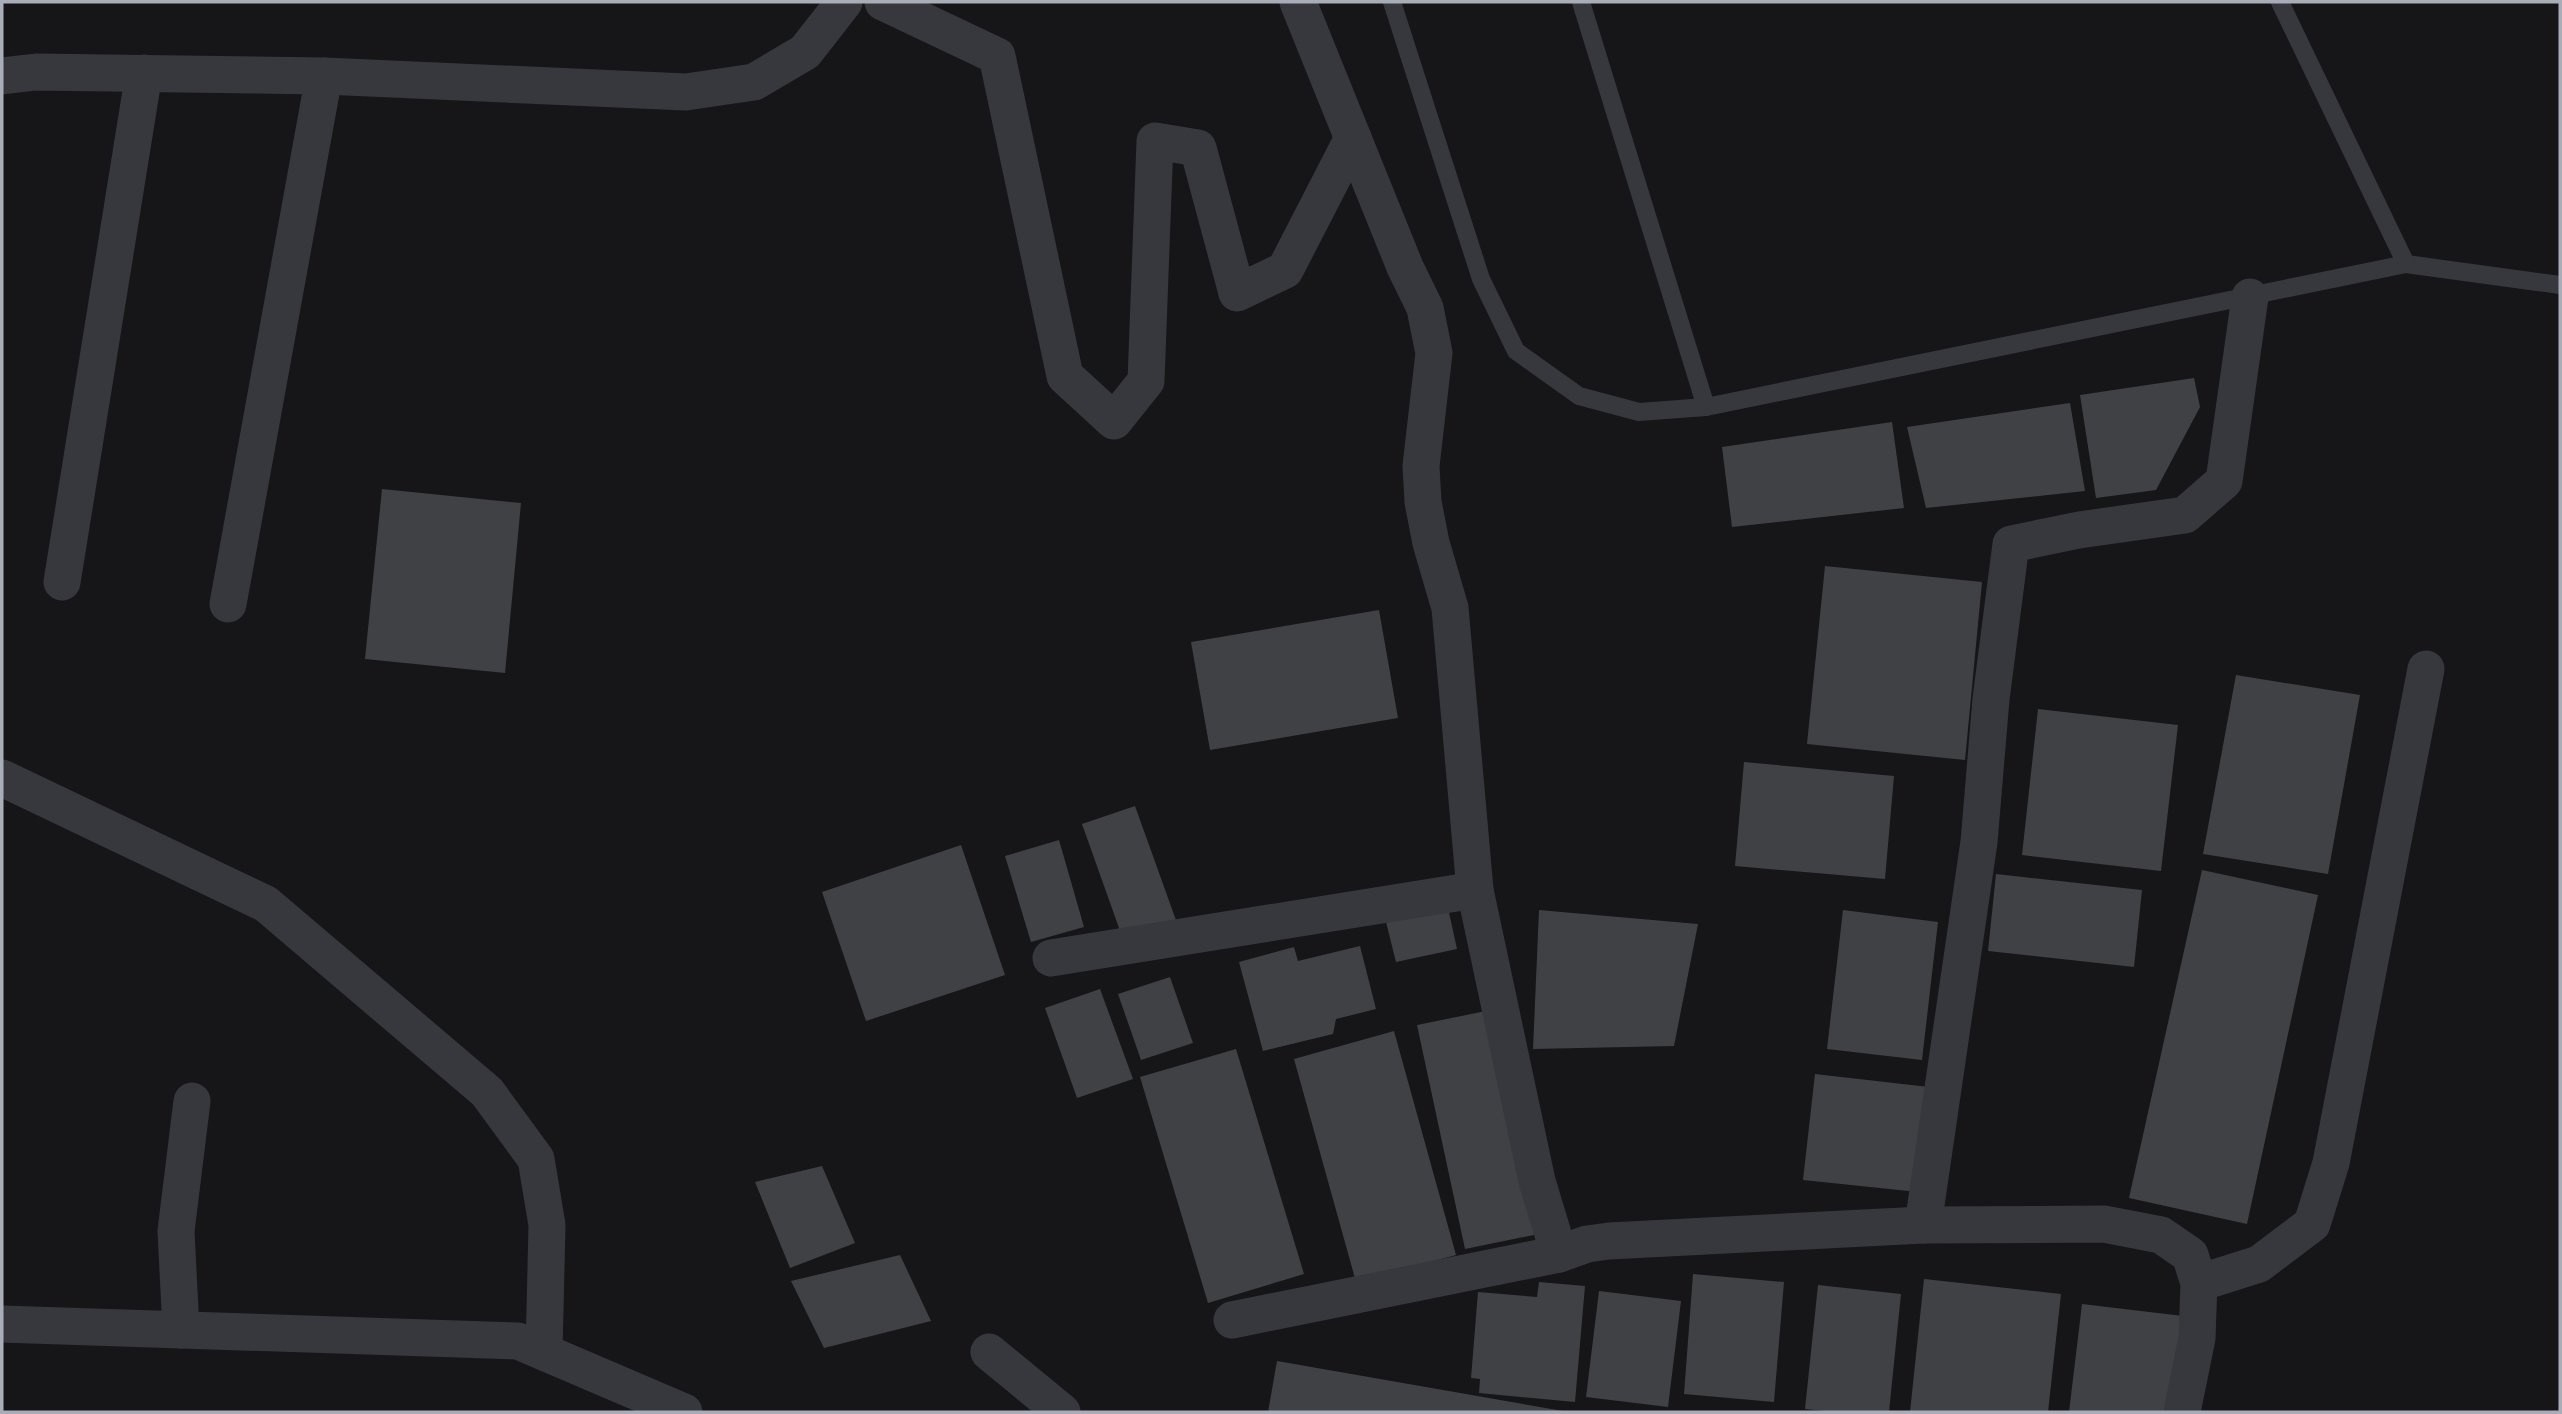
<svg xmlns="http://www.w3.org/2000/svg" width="2562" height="1414" viewBox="0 0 2562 1414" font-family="'Golos Text',sans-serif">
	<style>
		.building { fill: #404145 }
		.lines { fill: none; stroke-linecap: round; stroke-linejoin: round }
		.lane { stroke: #37383d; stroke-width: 18 }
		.street { stroke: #37383d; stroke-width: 37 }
	</style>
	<rect width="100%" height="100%" fill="#161618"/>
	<g class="building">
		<polygon points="2194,378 2200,407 2156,490 2096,498 2080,395"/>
		<polygon points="2070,403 2085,491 1926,508 1907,427"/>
		<polygon points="1892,422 1904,508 1732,527 1722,447"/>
		<polygon points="382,489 521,503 505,673 365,659"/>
		<polygon points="1825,566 1982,582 1965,760 1807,744"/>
		<polygon points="1379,610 1398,718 1210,750 1191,642"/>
		<polygon points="2236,675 2360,695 2328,874 2203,854"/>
		<polygon points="2038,709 2178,725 2161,871 2022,855"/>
		<polygon points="1744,762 1894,776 1885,879 1735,866"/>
		<polygon points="1135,806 1177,923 1124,942 1082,824"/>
		<polygon points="1059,840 1084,927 1031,942 1005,856"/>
		<polygon points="961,845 1005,975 866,1021 822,892"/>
		<polygon points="2202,870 2318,895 2247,1224 2129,1198"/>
		<polygon points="1996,874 2142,890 2134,967 1988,951"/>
		<polygon points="1448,908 1457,949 1396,962 1386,922"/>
		<polygon points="1539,910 1698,924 1674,1046 1533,1049"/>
		<polygon points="1843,910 1938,922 1922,1060 1827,1049"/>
		<polygon points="1360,946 1376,1009 1336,1019 1333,1034 1263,1051 1239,962 1294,947 1298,961"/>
		<polygon points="1170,977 1193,1043 1141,1060 1118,994"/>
		<polygon points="1100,989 1133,1079 1077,1098 1045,1008"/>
		<polygon points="1486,1011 1534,1235 1465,1249 1417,1025"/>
		<polygon points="1394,1031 1456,1255 1356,1282 1294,1059"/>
		<polygon points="1236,1049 1304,1274 1208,1303 1140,1077"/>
		<polygon points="1815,1074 1929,1087 1918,1192 1803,1180"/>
		<polygon points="822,1166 855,1243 790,1268 755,1182"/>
		<polygon points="900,1255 931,1321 824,1348 791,1281"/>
		<polygon points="1693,1274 1784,1282 1774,1402 1684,1394"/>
		<polygon points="1924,1279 2061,1294 2048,1412 1910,1412"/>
		<polygon points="1539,1282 1585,1286 1575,1402 1479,1393 1480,1379 1471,1378 1478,1292 1537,1297"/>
		<polygon points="1818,1285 1901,1294 1889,1412 1836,1412 1805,1409"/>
		<polygon points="1599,1291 1681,1301 1668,1407 1586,1397"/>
		<polygon points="2082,1304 2183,1316 2171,1412 2069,1412"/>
		<polygon points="1277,1361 1563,1411 1563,1412 1268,1412"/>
	</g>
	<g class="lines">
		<g class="lane">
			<polyline points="1392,2 1481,279 1516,351 1579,396 1639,412 1706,407 2406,264 2560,285"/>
			<polyline points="1581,2 1706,407"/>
			<polyline points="2280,2 2406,264"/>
		</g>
		<g class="street">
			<polyline points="883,2 997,56 1065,376 1114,421 1146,381 1155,141 1198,148 1237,293 1285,270 1353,138"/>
			<polyline points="1298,2 1405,267 1425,308 1434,353 1421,466 1423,502 1431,543 1450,608 1475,890 1537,1181 1559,1254 1587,1244 1609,1241 1923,1225 2104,1224 2161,1235 2190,1255 2199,1283 2197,1338 2182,1412"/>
			<polyline points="2,76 36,72 324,76 686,92 754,82 805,52 844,2"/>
			<polyline points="62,582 144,73"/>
			<polyline points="228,604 324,76"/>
			<polyline points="2,778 266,904 487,1092 536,1159 547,1225 544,1352"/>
			<polyline points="1051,958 1475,890"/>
			<polyline points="1923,1225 1979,842 1991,699 2011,544 2079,530 2185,515 2224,481 2250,297"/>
			<polyline points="2199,1283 2259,1264 2312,1224 2331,1163 2426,669"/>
			<polyline points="1232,1320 1559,1254"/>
			<polyline points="2,1324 518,1341 684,1412"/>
			<polyline points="181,1330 176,1231 192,1101"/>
			<polyline points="989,1352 1062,1412"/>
		</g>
	</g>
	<rect width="2562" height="1414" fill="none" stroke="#a8adb8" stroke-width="7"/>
</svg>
